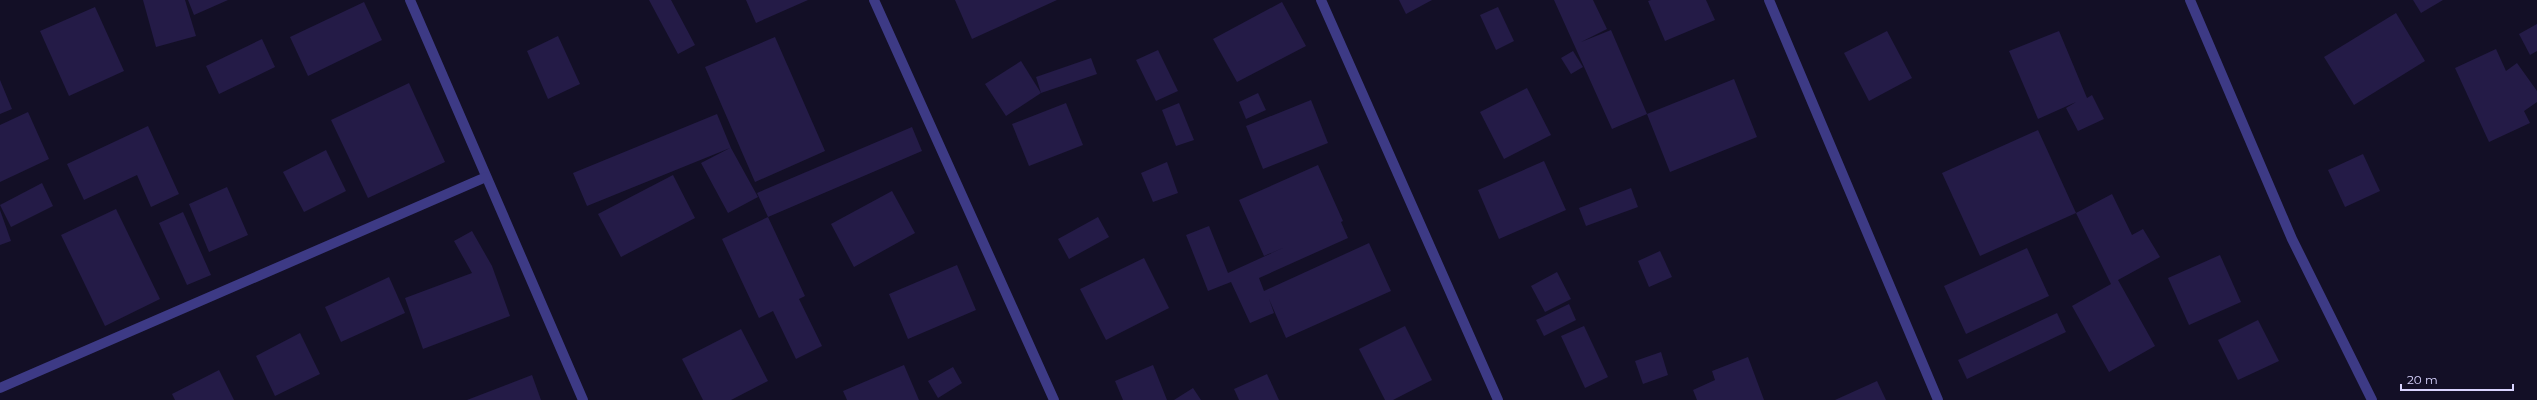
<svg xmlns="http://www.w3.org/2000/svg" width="2537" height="400" viewBox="0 0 2537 400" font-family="Montserrat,sans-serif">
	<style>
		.building { fill: #241b47 }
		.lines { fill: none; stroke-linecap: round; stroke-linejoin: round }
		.minor { stroke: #3d3a85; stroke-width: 10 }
	</style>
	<rect width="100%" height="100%" fill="#130f26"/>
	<g class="building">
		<polygon points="143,0 185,0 196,36 156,47"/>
		<polygon points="188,0 228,0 194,15"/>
		<polygon points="649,0 671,0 695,45 678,54"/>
		<polygon points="746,0 808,0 756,23"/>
		<polygon points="955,0 1057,0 972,39"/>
		<polygon points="1399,0 1432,0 1406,14"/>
		<polygon points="1554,0 1593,0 1607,29 1581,42 1611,30 1647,114 1734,79 1757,137 1670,172 1647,114 1612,129"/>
		<polygon points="1651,0 1706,0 1715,20 1665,41 1648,1"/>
		<polygon points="2413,0 2443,0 2421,13"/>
		<polygon points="364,2 382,40 308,76 290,37"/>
		<polygon points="1282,2 1306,46 1237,82 1213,39"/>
		<polygon points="95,7 124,71 69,96 40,31"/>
		<polygon points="1498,7 1514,41 1496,50 1480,15"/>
		<polygon points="2396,13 2425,61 2354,105 2324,57"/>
		<polygon points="2537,24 2537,51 2530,55 2519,34"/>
		<polygon points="1887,31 1912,78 1869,101 1844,53"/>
		<polygon points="2059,31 2087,98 2092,95 2104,119 2078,131 2066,108 2076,102 2038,119 2009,51"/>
		<polygon points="558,36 580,84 548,99 527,51"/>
		<polygon points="775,37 825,151 755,182 705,67"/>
		<polygon points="262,39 275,67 219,94 206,66"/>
		<polygon points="2496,49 2506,71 2517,63 2537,91 2537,102 2524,111 2530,123 2489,142 2455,68"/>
		<polygon points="1158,50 1178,91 1156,101 1136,60"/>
		<polygon points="1573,51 1583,67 1571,74 1561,58"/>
		<polygon points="1091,58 1097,74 1041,93 1036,77"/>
		<polygon points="1021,61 1041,93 1006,116 985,84"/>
		<polygon points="0,80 12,109 0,114"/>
		<polygon points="409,83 445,162 368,198 331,120"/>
		<polygon points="1527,88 1551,135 1504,159 1480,112"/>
		<polygon points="1258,93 1266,110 1246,119 1239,102"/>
		<polygon points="1311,100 1328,143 1263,169 1246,126"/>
		<polygon points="1066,103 1083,145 1029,166 1012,124"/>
		<polygon points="1179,103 1194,140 1176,146 1162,110"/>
		<polygon points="28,112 49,159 0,182 0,125"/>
		<polygon points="717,114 731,148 758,197 728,213 701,163 730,148 587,206 573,173"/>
		<polygon points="148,126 179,194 151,207 137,175 84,200 67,164"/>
		<polygon points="912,127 922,151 768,217 805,296 799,299 822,346 796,359 773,311 759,318 722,239 768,217 757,193"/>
		<polygon points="2038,130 2076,213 1980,256 1942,173"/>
		<polygon points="326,150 346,191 304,212 283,172"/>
		<polygon points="2363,154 2380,191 2345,207 2328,170"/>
		<polygon points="1544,161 1566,210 1499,239 1478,190"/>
		<polygon points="1167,162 1178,193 1153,202 1141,173"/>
		<polygon points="1318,165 1343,221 1341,222 1348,238 1259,278 1264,291 1369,243 1391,291 1286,338 1269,299 1274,313 1250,323 1231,282 1208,291 1186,235 1209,226 1228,273 1285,247 1264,256 1239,200"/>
		<polygon points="673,175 695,218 621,257 598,214"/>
		<polygon points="42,183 53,206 11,227 0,205"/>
		<polygon points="227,187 248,235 209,252 189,204"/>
		<polygon points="1631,188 1638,207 1586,226 1579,208"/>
		<polygon points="892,191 915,233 854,267 831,224"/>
		<polygon points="2112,194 2132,235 2143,229 2160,257 2118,280 2155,346 2109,372 2072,306 2111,284 2076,213"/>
		<polygon points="116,209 160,299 105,326 61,235"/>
		<polygon points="0,210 11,241 0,245"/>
		<polygon points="183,212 211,275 187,285 159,223"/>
		<polygon points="1098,217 1109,237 1069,259 1058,239"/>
		<polygon points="472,231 492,266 510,316 423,349 405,298 472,273 454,241"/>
		<polygon points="2027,248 2049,296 1966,334 1944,286"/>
		<polygon points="1660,251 1672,277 1649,287 1638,261"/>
		<polygon points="2220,255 2241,302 2189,325 2168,278"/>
		<polygon points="1144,258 1169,308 1106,340 1080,289"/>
		<polygon points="957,265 976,310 908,339 889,294"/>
		<polygon points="1557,272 1571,299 1545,312 1531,286"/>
		<polygon points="389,277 405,313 341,342 325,307"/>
		<polygon points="1569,304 1576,320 1544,336 1536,320"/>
		<polygon points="2057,313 2066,332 1967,379 1958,360"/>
		<polygon points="2258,320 2279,361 2238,380 2218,340"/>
		<polygon points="1405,326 1432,380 1393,400 1385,400 1359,349"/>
		<polygon points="1584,326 1608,377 1585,388 1561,336"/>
		<polygon points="741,329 768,381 731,400 703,400 682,359"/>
		<polygon points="300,333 320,374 275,396 256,356"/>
		<polygon points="1661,352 1668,375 1643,384 1635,361"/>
		<polygon points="1748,357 1764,400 1697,400 1693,390 1715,380 1712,371"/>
		<polygon points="904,365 919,400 847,400 843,391"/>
		<polygon points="1153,365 1167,400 1123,400 1115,381"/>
		<polygon points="953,367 962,383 938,398 928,381"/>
		<polygon points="219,370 234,400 175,400 172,394"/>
		<polygon points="1267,374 1279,400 1239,400 1234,389"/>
		<polygon points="532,375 541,400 467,400"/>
		<polygon points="1877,381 1886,400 1835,400"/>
		<polygon points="1193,388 1201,400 1174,400"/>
	</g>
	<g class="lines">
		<g class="minor">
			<polyline points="410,0 583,400"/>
			<polyline points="874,0 1054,400"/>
			<polyline points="1321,0 1498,400"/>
			<polyline points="1769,0 1938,400"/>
			<polyline points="2190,0 2292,239 2372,400"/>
			<polyline points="0,388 486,177"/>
		</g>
	</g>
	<path d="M2401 384v6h112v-6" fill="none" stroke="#d9d4ff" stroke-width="2"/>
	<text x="2407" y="384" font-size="12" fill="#d9d4ff" stroke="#130f26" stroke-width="3" paint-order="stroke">20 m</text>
</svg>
